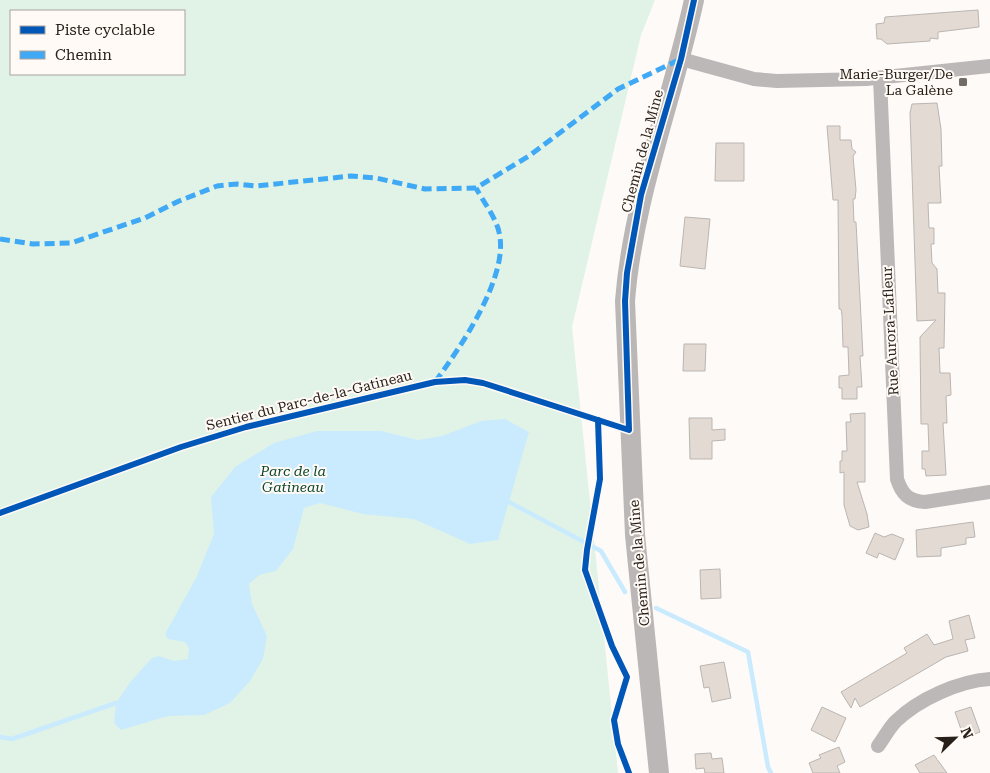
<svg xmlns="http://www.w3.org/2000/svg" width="990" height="773" viewBox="0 0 990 773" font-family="'Roboto Serif',serif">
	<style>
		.green { fill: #e0f3e6; fill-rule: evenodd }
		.water { fill: #caebfd }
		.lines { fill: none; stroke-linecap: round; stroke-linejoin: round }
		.stream { stroke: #caebfd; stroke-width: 4.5 }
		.building { fill: #e2dad3; stroke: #bbb5b1 }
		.street { stroke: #bcb8b7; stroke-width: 14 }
		.secondary { stroke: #bcb7b7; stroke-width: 20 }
		.quiet { stroke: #3fa9f5; stroke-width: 5; stroke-dasharray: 10 5; stroke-linecap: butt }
		.cycleway-casing { stroke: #fffaf6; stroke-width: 9 }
		.cycleway { stroke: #0057b8; stroke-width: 6 }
		.poi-dot { fill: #726c66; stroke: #fffaf6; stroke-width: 2 }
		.labels { text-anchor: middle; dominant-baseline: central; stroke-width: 4; stroke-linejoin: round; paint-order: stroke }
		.poi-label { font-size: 14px; fill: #271f18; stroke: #fffaf6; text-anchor: end }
		.street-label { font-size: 14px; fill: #271f18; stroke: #fffaf6 }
		.park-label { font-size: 14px; font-style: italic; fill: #0e462c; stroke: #fffaf6 }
	</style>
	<rect width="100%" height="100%" fill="#fdfaf8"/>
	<path class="green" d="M0 0H655L641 35 572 327 618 773H0ZM11 11H184V74H11Z"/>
	<polygon class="water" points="505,419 529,432 498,540 470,544 414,519 363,514 320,503 304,508 293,549 276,571 259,575 249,584 252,604 267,636 263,659 250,681 230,703 204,715 168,716 121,730 114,723 116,703 131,681 152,658 159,656 174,661 188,659 189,648 185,642 168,639 165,634 196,578 214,534 211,497 235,467 274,443 317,431 381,431 418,440 442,436 481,421"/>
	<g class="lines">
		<g class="stream">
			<polyline points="509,502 601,551 625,592"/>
			<polyline points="656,608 748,652 768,767 771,773"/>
			<polyline points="0,737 12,739 116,703"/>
		</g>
	</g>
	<g class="building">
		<polygon points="978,10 979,27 938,32 938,39 930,38 930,41 887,44 881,39 877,39 876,24 884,23 885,17"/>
		<polygon points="937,103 941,129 942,166 939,166 941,203 928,203 929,228 934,228 934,244 931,244 932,263 937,269 938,293 945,293 944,348 939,348 940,373 950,373 951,395 946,396 947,423 943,423 946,475 926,476 925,469 922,469 922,451 929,451 928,424 921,424 920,337 936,320 917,321 910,113 912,104"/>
		<polygon points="827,126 840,126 840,140 851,140 852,149 856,152 853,156 856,190 855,199 853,199 854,222 856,222 863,356 860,356 862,387 857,387 857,399 842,399 842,388 839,388 839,376 849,375 848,347 843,347 842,315 841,309 839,309 838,200 833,200"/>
		<polygon points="716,143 744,143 744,181 715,181"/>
		<polygon points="685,217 710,219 705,269 680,266"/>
		<polygon points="684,344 706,344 705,371 683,371"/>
		<polygon points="865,413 865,482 857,482 867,514 869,527 858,530 850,526 844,505 844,472 840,473 840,461 842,461 842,451 847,451 846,422 851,422 850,414"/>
		<polygon points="689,418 712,418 712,430 725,429 725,440 712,441 712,459 690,459"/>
		<polygon points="973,522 975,537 966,538 966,544 941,548 941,556 917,557 916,530"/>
		<polygon points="875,533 884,537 892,534 904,539 895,560 879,553 877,558 866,553"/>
		<polygon points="720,569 721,598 701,599 700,570"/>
		<polygon points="969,615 975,638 965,640 968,651 946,657 860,707 855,698 851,708 841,692 907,653 904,648 927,634 934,645 953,639 949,621"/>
		<polygon points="724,662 731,698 712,702 709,687 704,688 700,666"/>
		<polygon points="822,707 846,718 835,742 811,730"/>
		<polygon points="971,707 980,732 964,738 955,712"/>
		<polygon points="839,747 845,762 837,766 840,773 813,773 809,763 821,758 819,755"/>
		<polygon points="711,753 712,759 722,758 724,773 705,773 704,768 696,769 695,754"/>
		<polygon points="934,755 947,773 920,773 915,765"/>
	</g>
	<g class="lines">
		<g class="street">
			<polyline points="681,59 754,79 777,81 866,79 990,66"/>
			<path d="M880 78 897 479C902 494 908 501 925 502L990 492"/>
			<path d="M878 746C884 738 889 728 896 721 919 699 959 681 990 679"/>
		</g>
		<path class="secondary" d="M659 773 635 535 625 301C633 198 672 101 694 0"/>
		<g class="quiet">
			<polyline points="0,239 33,244 71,243 145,218 179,201 217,186 237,184 256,186 351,176 376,178 425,189 476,188 529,156 618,89 681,59"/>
			<path d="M435 382C460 348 510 276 499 232 496 218 483 201 476 188"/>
		</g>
		<g class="cycleway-casing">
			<g id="cycleway">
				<polyline points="598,420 600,479 587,550 585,570 612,646 627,677 614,720 618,744 629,773"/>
				<polyline points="0,513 181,447 246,427 435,382 465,380 483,383 629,430 625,301 627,273 641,195 681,59 694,0"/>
			</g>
		</g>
		<use href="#cycleway" class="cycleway"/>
	</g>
	<rect class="poi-dot" x="958" y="77" width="10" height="10" rx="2.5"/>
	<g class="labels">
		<g class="poi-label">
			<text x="953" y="74">Marie-Burger/De<tspan x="953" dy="16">La Galène</tspan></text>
		</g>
		<g class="street-label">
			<text transform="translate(642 151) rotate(-75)">Chemin de la Mine</text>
			<text transform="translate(890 331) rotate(-93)">Rue Aurora-Lafleur</text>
			<text transform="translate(309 400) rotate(-14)">Sentier du Parc-de-la-Gatineau</text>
			<text transform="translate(639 563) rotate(-95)">Chemin de la Mine</text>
		</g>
		<g class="park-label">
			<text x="293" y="471">Parc de la<tspan x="293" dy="16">Gatineau</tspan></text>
		</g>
	</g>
	<rect x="10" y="10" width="175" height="65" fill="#fffaf6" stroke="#a9a29d"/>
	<rect x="20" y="26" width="25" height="8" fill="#0057b8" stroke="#a9a29d"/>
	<text x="55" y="35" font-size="15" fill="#271f18">Piste cyclable</text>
	<rect x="20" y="51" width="25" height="8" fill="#3fa9f5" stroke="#a9a29d"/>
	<text x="55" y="60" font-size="15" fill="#271f18">Chemin</text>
	<g transform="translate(955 738) rotate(67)" stroke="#fffaf6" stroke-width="4" paint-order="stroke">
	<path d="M0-4L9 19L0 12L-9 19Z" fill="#271f18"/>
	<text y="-8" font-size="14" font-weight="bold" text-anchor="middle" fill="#271f18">N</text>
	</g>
</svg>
